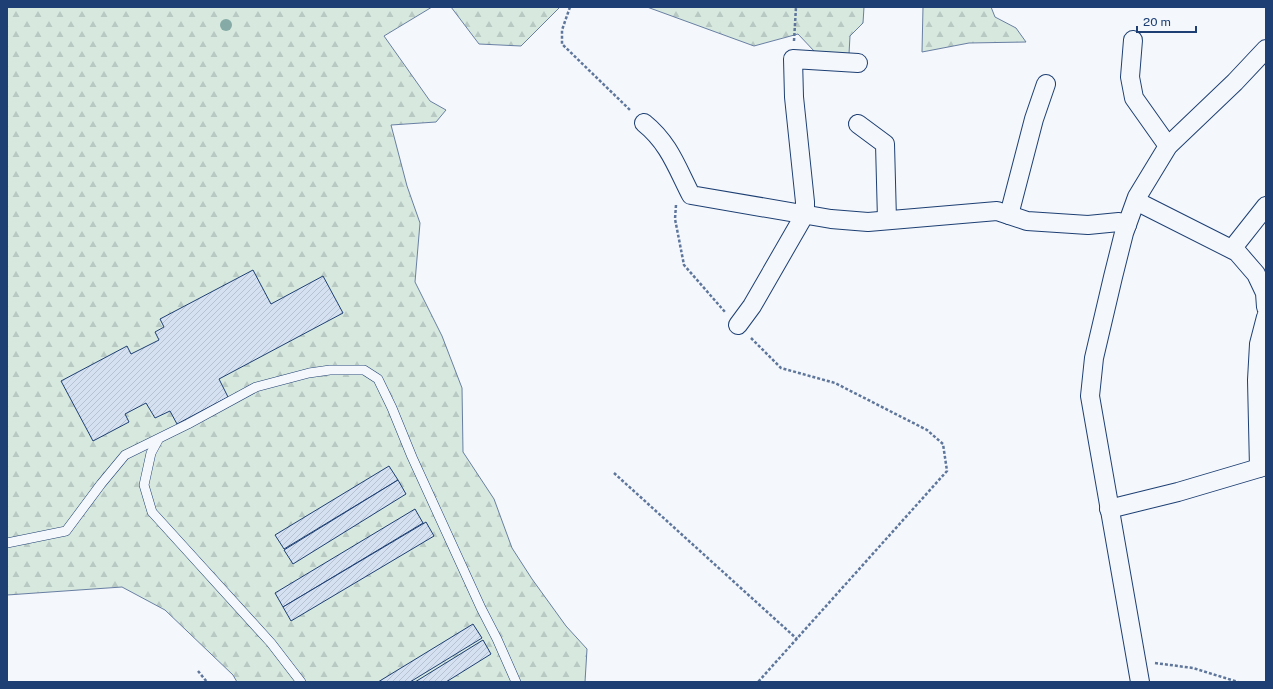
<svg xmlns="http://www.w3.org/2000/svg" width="1273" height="689" viewBox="0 0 1273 689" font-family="'Public Sans',sans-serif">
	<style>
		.forest { fill: url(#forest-firs); stroke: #687fa3 }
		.building { fill: url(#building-hatch); stroke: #1d3f73 }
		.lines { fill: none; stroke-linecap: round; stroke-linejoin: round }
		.lane-casing { stroke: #1d3f73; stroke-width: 10 }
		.street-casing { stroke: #1d3f73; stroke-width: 20 }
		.path { stroke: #5e769c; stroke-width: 2.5; stroke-dasharray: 3 2; stroke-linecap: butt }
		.lane { stroke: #f4f7fb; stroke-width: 9 }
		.street { stroke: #f4f7fb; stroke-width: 18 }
		.tree { fill: #86aba6 }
	</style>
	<defs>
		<pattern id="forest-firs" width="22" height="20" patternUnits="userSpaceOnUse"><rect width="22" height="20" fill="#d7e8df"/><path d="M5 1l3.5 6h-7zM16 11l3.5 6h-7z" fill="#b8c8c3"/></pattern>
		<pattern id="building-hatch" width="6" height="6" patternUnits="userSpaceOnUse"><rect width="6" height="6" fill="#d5e0f0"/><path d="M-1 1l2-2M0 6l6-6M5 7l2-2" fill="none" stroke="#b6c1d1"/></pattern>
	</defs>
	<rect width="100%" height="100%" fill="#f4f7fb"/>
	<g class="forest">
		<polygon points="7,7 432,7 384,36 430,101 446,110 436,122 391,125 407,186 420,223 415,282 442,336 462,388 463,452 494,499 512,548 532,579 566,626 587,649 585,682 237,682 233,675 165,610 122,587 7,595"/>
		<polygon points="451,7 560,7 521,46 479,44"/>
		<polygon points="647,7 864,7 863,23 850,36 849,54 815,52 798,34 754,46"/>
		<polygon points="923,7 991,7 995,17 1016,28 1026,42 969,43 922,52"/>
	</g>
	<g class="building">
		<polygon points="253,270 271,304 323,276 343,313 219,379 228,397 177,424 170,411 155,418 146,403 125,414 129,422 93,441 61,381 127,346 131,354 159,340 155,332 164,327 160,319"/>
		<polygon points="389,466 398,480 284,549 275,535"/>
		<polygon points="398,480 406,494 293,564 284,550"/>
		<polygon points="415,509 423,523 283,607 275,593"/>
		<polygon points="426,522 434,536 291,621 283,607"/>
		<polygon points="473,624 482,638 410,682 378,682"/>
		<polygon points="483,640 491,654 446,682 415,682"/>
	</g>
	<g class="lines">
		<g class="lane-casing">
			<g id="lane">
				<polyline points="158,440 151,453 144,485 152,512 271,643 301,682"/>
				<polyline points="7,543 66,531 101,484 125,455 188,424 256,387 309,373 330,370 364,370 378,379 392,408 412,457 481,608 497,639 516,682"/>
			</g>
		</g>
		<g class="street-casing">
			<g id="street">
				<polyline points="1133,40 1130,77 1134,98 1168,146"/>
				<path d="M644 123C669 143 677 168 691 195L831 219 868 222 997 211 1027 221 1088 225 1119 222 1127 225"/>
				<polyline points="858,124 885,144 887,220"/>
				<polyline points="1136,201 1237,252 1256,274 1265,293 1266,307"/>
				<polyline points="1009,215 1034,119 1046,84"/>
				<polyline points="1232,249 1266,206"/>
				<polyline points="738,325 752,306 805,214 805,202 794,97 793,59 858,63"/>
				<polyline points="1259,468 1257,380 1259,344 1266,317"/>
				<polyline points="1109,509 1178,492 1266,466"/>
				<polyline points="1140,682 1090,396 1094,358 1113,277 1124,233 1137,197 1168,146 1235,82 1266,49"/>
			</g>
		</g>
		<g class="path">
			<polyline points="570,7 562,30 562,44 630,110"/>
			<polyline points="794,41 796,7"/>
			<polyline points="676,205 675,219 684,265 725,312"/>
			<polyline points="751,338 781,368 835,383 927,430 943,444 947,471 758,682"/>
			<polyline points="614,473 797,639"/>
			<polyline points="1155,663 1193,668 1238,682"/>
			<polyline points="198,671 207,682"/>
		</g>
		<use href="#lane" class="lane"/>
		<use href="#street" class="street"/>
	</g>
	<circle class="tree" cx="226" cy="25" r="6"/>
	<rect width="1273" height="689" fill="none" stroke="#1d3f73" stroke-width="16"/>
	<path d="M1137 26v6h59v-6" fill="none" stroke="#1d3f73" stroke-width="2"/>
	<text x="1143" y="26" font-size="12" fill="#1d3f73" stroke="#f4f7fb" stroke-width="3" paint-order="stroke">20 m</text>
</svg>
